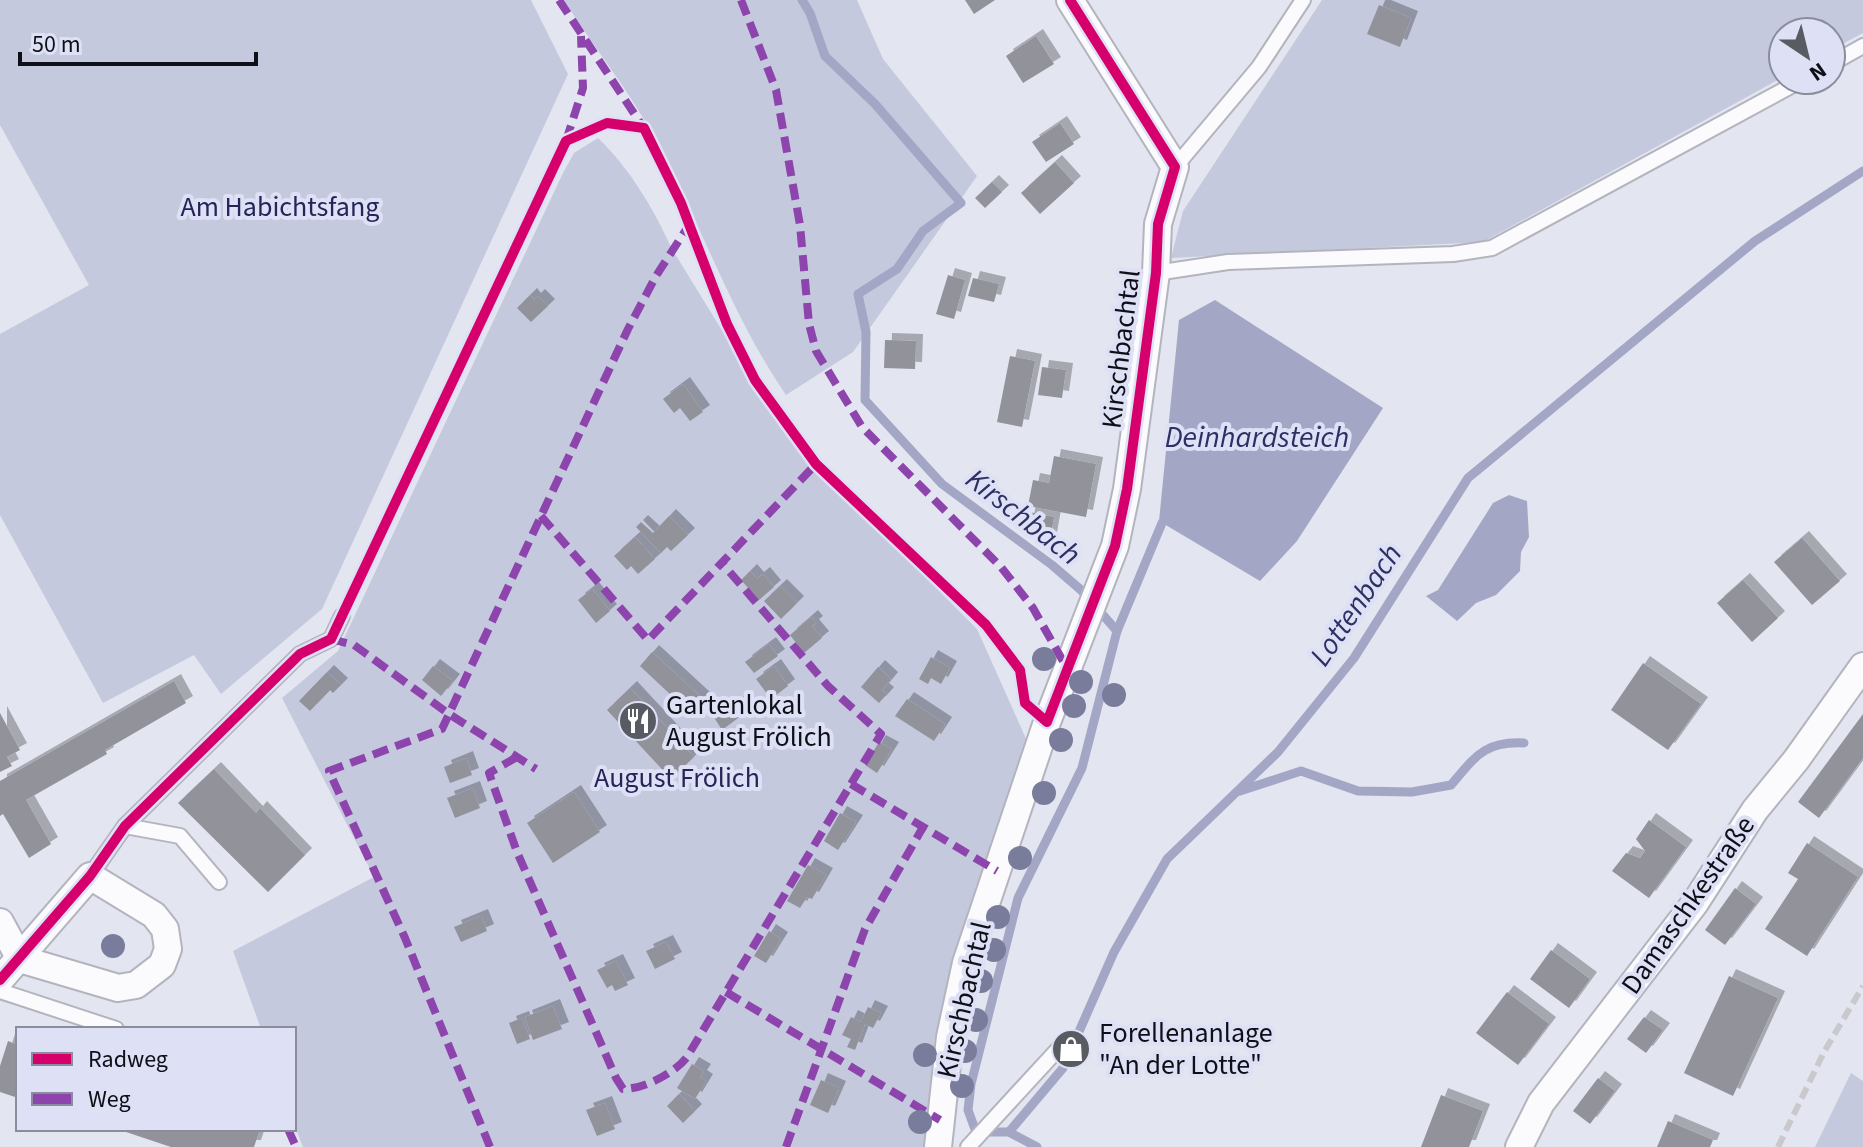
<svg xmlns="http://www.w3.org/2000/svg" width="1863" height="1147" viewBox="0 0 1863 1147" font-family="'Source Sans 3',sans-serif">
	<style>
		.green { fill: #c5c9dd }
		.water { fill: #a3a7c5 }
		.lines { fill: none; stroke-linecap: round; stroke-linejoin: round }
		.stream { stroke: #a3a7c5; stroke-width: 9 }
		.building { fill: #91929a; filter: url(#shadow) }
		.lane-casing { stroke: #b3b4bd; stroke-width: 18 }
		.street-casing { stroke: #b3b4bd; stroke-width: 30 }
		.lane { stroke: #fbfbfd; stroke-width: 14 }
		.street { stroke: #fbfbfd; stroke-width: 26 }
		.rail { stroke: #c9c9cc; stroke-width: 6; stroke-dasharray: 12 6; stroke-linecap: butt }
		.quiet { stroke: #8e44ad; stroke-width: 8; stroke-dasharray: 16 8; stroke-linecap: butt }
		.cycleway-casing { stroke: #dee1f5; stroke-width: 15 }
		.cycleway { stroke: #d6006c; stroke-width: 10 }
		.tree { fill: #7a7c9c }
		.labels { text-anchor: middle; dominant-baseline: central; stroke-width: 8; stroke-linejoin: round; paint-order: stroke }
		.park-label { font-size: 28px; fill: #252657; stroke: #dee1f5 }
		.street-label { font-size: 28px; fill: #0f1017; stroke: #dee1f5 }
		.poi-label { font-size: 28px; fill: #0f1017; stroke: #dee1f5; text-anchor: start }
		.water-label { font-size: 30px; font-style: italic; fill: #2d3062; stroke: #dee1f5 }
	</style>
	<defs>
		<filter id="shadow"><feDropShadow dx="7" dy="-7" stdDeviation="0" flood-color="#0004"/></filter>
	</defs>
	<rect width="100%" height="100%" fill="#e3e5f0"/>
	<g class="green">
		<polygon points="0,0 531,0 568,74 322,609 221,694 194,655 103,703 0,515 0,334 89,285 0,125"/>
		<path d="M564 0H857L883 59 977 176 853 352 786 395C733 318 702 227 658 144 632 94 594 48 564 0Z"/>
		<polygon points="1322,0 1863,0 1863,33 1831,50 1831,32 1783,32 1783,77 1483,242 1171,258 1183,211"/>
		<path d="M598 138C631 170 653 208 672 249L790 441 977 629 1027 741 954 963 935 1036 924 1147H303L294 1124V1029H261L233 951 374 877 282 698 338 651 563 173 574 153Z"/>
		<polygon points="1851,1073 1863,1081 1863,1147 1815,1147"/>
	</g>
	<g class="water">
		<polygon points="1215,300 1383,408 1297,541 1260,581 1159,521 1179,320"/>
		<polygon points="1509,495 1527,501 1529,537 1521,552 1520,571 1496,595 1476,603 1457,621 1426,596 1438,590 1493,503"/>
	</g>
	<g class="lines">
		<g class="stream">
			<polyline points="802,0 810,13 825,56 875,104 961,203 923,231 897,269 858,294 866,332 865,400 942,484 1052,565 1081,590 1117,631"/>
			<path d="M1240 791 1301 771 1358 791 1412 792 1451 785C1475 757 1484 741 1524 743"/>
			<polyline points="1009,1132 976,1132 968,1110 971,1084 1018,898 1082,768 1117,631 1162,523"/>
			<polyline points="1037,1147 1009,1132 1063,1068 1114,952 1167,859 1278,752 1354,658 1468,478 1755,241 1863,171"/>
		</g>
	</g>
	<g class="building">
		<polygon points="965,0 995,0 974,14"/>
		<polygon points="1379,5 1411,18 1400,47 1367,34"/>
		<polygon points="1036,36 1054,64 1023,83 1006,56"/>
		<polygon points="1060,123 1074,144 1046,162 1032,142"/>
		<polygon points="1055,162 1074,183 1040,214 1021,193"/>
		<polygon points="992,182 1002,192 985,208 975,198"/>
		<polygon points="948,275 965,280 954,319 936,314"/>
		<polygon points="973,278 999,284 994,302 968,296"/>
		<polygon points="530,295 534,300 538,296 548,306 531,322 517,308"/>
		<polygon points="885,340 916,341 915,369 884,368"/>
		<polygon points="1010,356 1035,361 1022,427 997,422"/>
		<polygon points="1042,367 1066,370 1062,398 1038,395"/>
		<polygon points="683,384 703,412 690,421 680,408 674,413 663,399"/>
		<polygon points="1054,456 1096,464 1086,517 1028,506 1033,480 1049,483"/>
		<polygon points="1029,512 1054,517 1050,539 1024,535"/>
		<polygon points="669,516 688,535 671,551 667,547 661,553 636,527 641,522 653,533"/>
		<polygon points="635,537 655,559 638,574 631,566 627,570 614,556"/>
		<polygon points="1802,538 1840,581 1812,605 1774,562"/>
		<polygon points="750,571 757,579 763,574 774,587 759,600 741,580"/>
		<polygon points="1743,580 1778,618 1752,642 1717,603"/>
		<polygon points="780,586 797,603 781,619 764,601"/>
		<polygon points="592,589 610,611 596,623 578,600"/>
		<polygon points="811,617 816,623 812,626 822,638 804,653 790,635"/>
		<polygon points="769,644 778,656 754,673 745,662"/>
		<polygon points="652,652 703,699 690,713 640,666"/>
		<polygon points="931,657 950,668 941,684 931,678 928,684 919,679"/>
		<polygon points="1643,663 1701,704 1668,750 1611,710"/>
		<polygon points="433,666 453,681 441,696 422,680"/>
		<polygon points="774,666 788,686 771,699 756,679"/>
		<polygon points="878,667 891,679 882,690 887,694 879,703 861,687"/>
		<polygon points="327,672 341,685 333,693 330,690 310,711 299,701"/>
		<polygon points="174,681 186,703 105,750 107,754 26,800 51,844 29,858 3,814 0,816 0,781"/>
		<polygon points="630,688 694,757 671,779 607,710"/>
		<polygon points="907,699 945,724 934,741 895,716"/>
		<polygon points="737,703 745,713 722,730 715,719"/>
		<polygon points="0,713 20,750 7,757 12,766 0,772"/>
		<polygon points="1863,714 1863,758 1819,818 1798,802"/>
		<polygon points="879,742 892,749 877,773 865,765"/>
		<polygon points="466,758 472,775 450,783 444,767"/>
		<polygon points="214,769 256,813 260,808 305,855 268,892 178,803"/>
		<polygon points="473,788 480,808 455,818 447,798"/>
		<polygon points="574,792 600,832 553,863 527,823"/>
		<polygon points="840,813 856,822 838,850 824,841"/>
		<polygon points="1649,820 1686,847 1649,898 1612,871 1626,853 1640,858 1645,851 1636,839"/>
		<polygon points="1807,843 1858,877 1807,956 1765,929 1798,879 1788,873"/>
		<polygon points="808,865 826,875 812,899 807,897 800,908 787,901"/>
		<polygon points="1735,888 1756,904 1725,945 1705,930"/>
		<polygon points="481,916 487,931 461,942 454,927"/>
		<polygon points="769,931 781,939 766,963 754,956"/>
		<polygon points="666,942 675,959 655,969 646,951"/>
		<polygon points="1551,950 1590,979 1569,1008 1530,979"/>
		<polygon points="616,961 628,985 615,991 612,985 607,988 597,970"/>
		<polygon points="1729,976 1778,998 1733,1096 1684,1073"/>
		<polygon points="1507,992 1549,1024 1518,1065 1476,1033"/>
		<polygon points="553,1006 562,1029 533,1040 525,1017"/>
		<polygon points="868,1007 881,1013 873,1028 865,1024 855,1050 847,1047 851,1039 842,1035 851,1017 861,1022"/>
		<polygon points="1644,1017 1663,1030 1646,1053 1627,1039"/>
		<polygon points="522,1018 530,1039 517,1044 509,1023"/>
		<polygon points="8,1041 18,1045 18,1098 0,1092 0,1066"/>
		<polygon points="692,1064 704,1071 700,1077 706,1081 695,1099 677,1088"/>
		<polygon points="1598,1078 1615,1091 1590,1124 1573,1111"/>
		<polygon points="821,1080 839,1088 828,1113 810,1105"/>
		<polygon points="679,1094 695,1111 683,1123 667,1106"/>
		<polygon points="1441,1095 1483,1111 1469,1147 1421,1147"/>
		<polygon points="605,1103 615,1129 597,1136 586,1110"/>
		<polygon points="1668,1121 1713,1140 1710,1147 1657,1147"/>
		<polygon points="117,1129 260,1129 254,1147 171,1147"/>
	</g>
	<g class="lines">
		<g class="lane-casing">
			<g id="lane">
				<polyline points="1831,64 1863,46"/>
				<polyline points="1175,167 1259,67 1303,0"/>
				<polyline points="1156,273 1228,262 1453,254 1492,248 1802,80"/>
				<polyline points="125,826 180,836 219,882"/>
				<polyline points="90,876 125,826 300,654 331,639 342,616"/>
				<polyline points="0,991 116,1029"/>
				<polyline points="968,1147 1060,1047"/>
			</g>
		</g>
		<g class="street-casing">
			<g id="street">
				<polyline points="0,922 20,959"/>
				<polyline points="0,980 90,876 154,915 165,929 168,949 162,965 136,985 118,988 20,959"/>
				<polyline points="938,1147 950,1037 966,963 1047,722 1115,546 1127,489 1156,273 1158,224 1175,167 1070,0"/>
				<polyline points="1519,1147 1541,1103 1695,903 1755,810 1796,760 1863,666"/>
			</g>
		</g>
		<use href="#lane" class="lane"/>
		<use href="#street" class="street"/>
		<polyline class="rail" points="1778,1147 1824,1052 1863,986"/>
		<g class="quiet">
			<polyline points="559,0 645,130"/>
			<polyline points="741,0 776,90 800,225 809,324 816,351 862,427 1001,567 1033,608 1068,670"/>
			<polyline points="566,141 583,88 581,36"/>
			<polyline points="541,516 648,640 816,464"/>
			<polyline points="331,639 354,645 449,714 536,769"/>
			<path d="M517 757 489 773 517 852 616 1078 623 1089C644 1089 675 1073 687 1057L881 734 828 686 722 563"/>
			<polyline points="851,784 997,871"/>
			<polyline points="726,992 940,1120"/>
			<polyline points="288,1129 296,1147"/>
			<polyline points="490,1147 405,938 329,771 442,729 628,329 656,276 689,225"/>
			<polyline points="786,1147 865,929 923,827"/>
		</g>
		<g class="cycleway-casing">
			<polyline id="cycleway" points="0,980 90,876 125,826 300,654 331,639 566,141 607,123 644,128 681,203 727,324 755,380 816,464 986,625 1020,670 1025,703 1047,722 1115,546 1127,489 1156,273 1158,224 1175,167 1070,0"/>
		</g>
		<use href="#cycleway" class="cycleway"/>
	</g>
	<g class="tree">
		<circle cx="1044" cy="659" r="12"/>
		<circle cx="1081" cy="682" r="12"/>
		<circle cx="1114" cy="695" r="12"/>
		<circle cx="1074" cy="706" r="12"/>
		<circle cx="1061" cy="740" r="12"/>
		<circle cx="1044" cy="793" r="12"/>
		<circle cx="1020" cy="858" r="12"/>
		<circle cx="998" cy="917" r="12"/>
		<circle cx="113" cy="946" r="12"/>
		<circle cx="994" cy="950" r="12"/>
		<circle cx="981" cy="981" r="12"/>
		<circle cx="976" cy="1020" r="12"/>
		<circle cx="965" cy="1051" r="12"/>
		<circle cx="925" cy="1055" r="12"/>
		<circle cx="962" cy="1086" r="12"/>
		<circle cx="920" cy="1122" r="12"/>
	</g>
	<defs>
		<g id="restaurant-disc" transform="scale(2)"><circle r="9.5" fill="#595b63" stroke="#dee1f5"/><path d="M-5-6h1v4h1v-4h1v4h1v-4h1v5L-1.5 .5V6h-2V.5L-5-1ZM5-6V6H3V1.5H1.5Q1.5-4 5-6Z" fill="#fff"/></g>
		<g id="shop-disc" transform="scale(2)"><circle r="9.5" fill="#595b63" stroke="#dee1f5"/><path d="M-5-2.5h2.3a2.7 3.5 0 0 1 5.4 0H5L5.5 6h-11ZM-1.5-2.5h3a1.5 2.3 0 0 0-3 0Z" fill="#fff"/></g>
	</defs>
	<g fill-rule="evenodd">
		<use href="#restaurant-disc" x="638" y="721"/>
		<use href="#shop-disc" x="1071" y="1049"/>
	</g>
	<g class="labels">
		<g class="park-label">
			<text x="280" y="207">Am Habichtsfang</text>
			<text x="677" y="778">August Frölich</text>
		</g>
		<g class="street-label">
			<text transform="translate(1121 349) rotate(-83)">Kirschbachtal</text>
			<text transform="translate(1688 905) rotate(-55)">Damaschkestraße</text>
			<text transform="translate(964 1000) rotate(-77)">Kirschbachtal</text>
		</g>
		<g class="poi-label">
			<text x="666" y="705">Gartenlokal<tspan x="666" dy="32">August Frölich</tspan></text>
			<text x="1099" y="1033">Forellenanlage<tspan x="1099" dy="32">"An der Lotte"</tspan></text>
		</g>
		<g class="water-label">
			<text x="1257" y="437">Deinhardsteich</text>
			<text transform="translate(1023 517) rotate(38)">Kirschbach</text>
			<text transform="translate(1356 605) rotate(-56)">Lottenbach</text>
		</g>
	</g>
	<rect x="16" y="1027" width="280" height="104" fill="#dee1f5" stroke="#8b8d9c" stroke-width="2"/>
	<rect x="32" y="1053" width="40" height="12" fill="#d6006c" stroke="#8b8d9c" stroke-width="2"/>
	<text x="88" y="1067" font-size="24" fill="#0f1017">Radweg</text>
	<rect x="32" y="1093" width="40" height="12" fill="#8e44ad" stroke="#8b8d9c" stroke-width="2"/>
	<text x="88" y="1107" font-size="24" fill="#0f1017">Weg</text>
	<g transform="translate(1807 56) rotate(145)"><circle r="38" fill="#dee1f5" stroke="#8b8d9c" stroke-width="2"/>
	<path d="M0-6L14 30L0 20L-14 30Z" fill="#595b63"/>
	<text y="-12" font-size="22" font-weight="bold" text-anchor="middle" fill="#0f1017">N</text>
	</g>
	<path d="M20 52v12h236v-12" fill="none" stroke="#0f1017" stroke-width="4"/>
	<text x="32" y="52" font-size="24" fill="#0f1017" stroke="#dee1f5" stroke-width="6" paint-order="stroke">50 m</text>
</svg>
